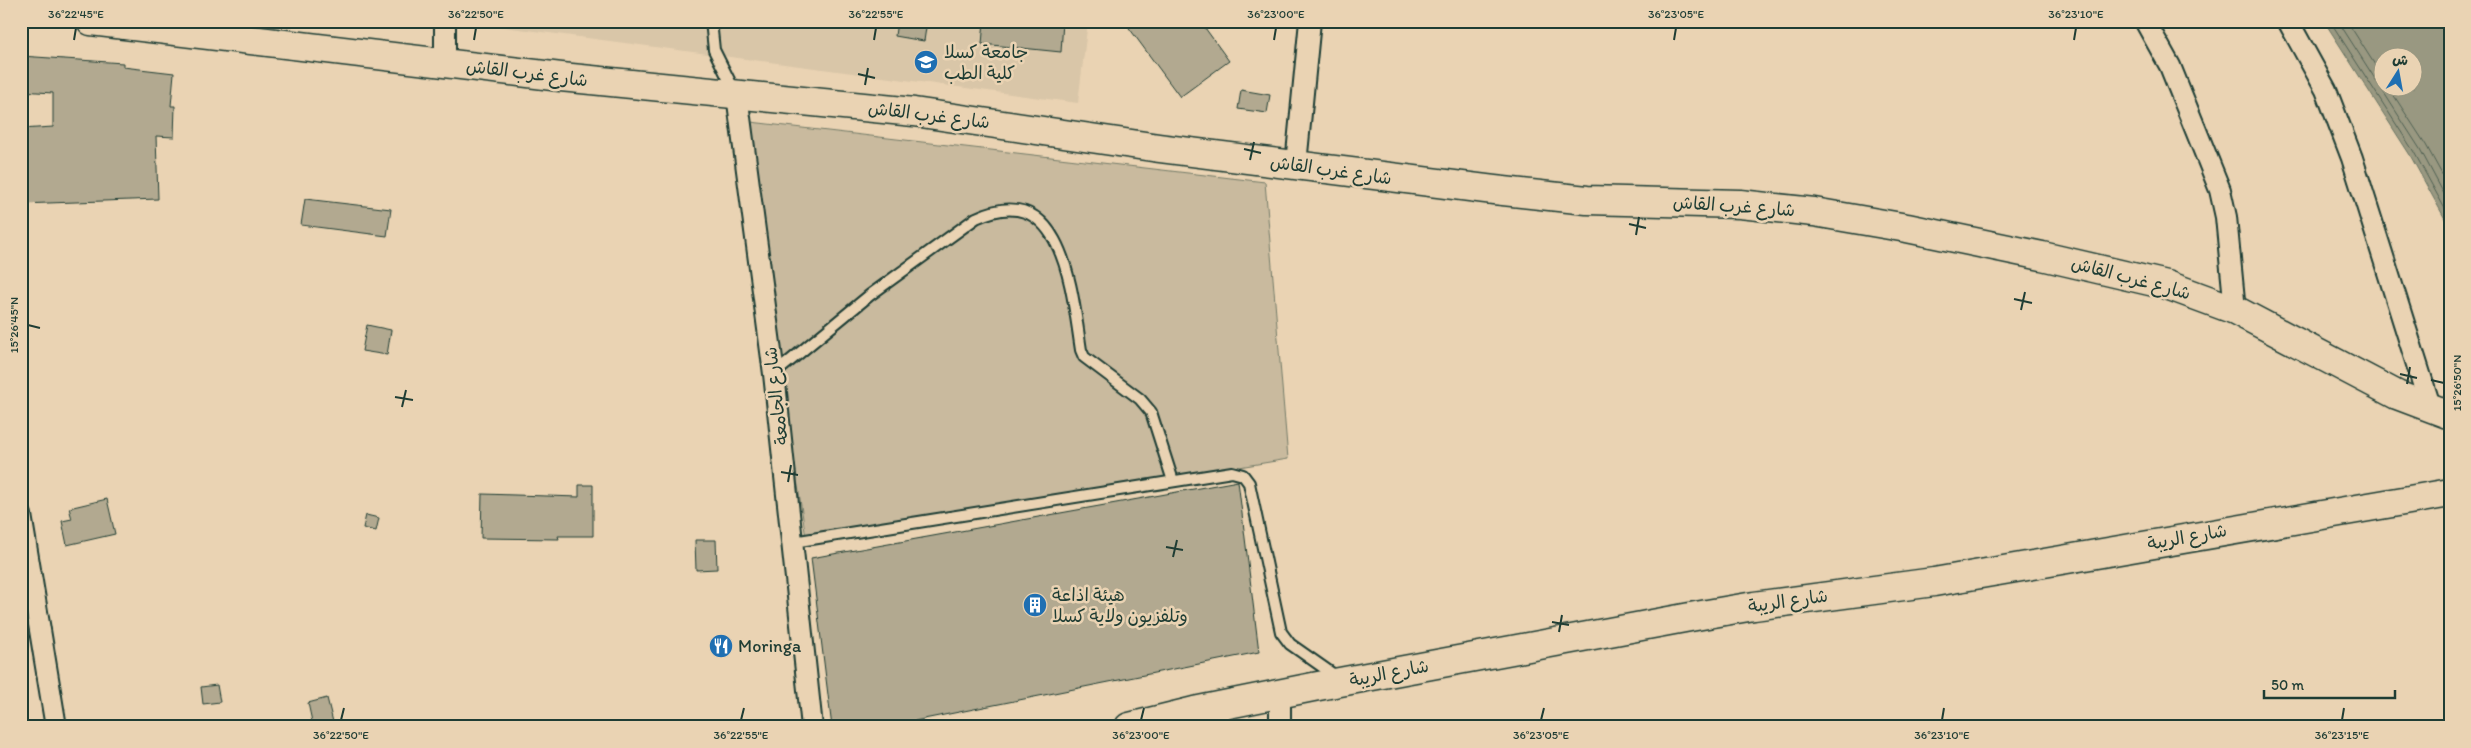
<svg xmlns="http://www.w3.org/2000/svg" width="2471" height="748" viewBox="0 0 2471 748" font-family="Itim,'Playpen Sans Arabic',sans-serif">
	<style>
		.built { fill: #d9c6a8 }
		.green { fill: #c9ba9e; stroke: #747c69 }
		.water { fill: #999881; stroke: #687462; fill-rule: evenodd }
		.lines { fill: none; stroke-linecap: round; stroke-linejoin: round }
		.shore { stroke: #506153; stroke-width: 1 }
		.building { fill: #b2a990; stroke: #1f3d34 }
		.lane-casing { stroke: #1f3d34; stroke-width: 14 }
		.street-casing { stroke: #1f3d34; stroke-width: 24 }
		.secondary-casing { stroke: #1f3d34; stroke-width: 31 }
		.primary-casing { stroke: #1f3d34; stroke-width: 31 }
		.lane { stroke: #ead3b3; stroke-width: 10 }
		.street { stroke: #ead3b3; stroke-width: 20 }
		.secondary { stroke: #ead3b3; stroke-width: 28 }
		.primary { stroke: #ead3b3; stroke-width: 28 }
		.ticks { fill: none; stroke: #1f3d34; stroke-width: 2 }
		.labels { text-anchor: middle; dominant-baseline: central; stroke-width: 5; stroke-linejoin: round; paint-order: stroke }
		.poi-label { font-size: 18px; fill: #1f3d34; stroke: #ead3b3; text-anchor: start }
		.street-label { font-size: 18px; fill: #1f3d34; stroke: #ead3b3 }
		.neatline { fill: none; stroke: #1f3d34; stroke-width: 2 }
		.ticks-label { font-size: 12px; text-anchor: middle; fill: #1f3d34 }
	</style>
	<rect width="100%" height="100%" fill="#ead3b3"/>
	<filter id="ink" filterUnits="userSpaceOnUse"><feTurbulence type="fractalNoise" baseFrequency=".02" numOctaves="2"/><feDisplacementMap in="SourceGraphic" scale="10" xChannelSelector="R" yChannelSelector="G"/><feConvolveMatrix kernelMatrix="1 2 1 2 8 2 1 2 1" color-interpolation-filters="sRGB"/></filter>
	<g filter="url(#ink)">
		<polygon class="built" points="459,21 1088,21 1078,103"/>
		<polygon class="green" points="742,121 1265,182 1288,459 806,538"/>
		<path class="water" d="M2324 21H2450V228L2410 155ZM2384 58H2414V88H2384Z"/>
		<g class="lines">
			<g class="shore">
				<polyline points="2330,21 2414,152 2450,218"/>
				<polyline points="2338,21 2420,149 2450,205"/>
				<polyline points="2347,21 2384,79"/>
				<polyline points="2389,88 2426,145 2450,189"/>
			</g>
		</g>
		<g class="building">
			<polygon points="897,21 927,21 924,41 895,36"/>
			<polygon points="984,21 1063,21 1061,52 982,44"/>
			<polygon points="1124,21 1200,21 1229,61 1180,97"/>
			<polygon points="21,56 123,63 123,67 174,73 171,106 175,106 174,137 156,136 158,199 21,204 21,129 53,127 53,93 21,91"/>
			<polygon points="1241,90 1270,95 1267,113 1238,109"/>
			<polygon points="305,199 391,209 387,236 301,225"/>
			<polygon points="367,325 391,330 387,355 362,351"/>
			<polygon points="1238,481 1259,652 884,727 832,727 811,558"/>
			<polygon points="579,485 593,485 593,536 558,536 559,539 481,538 482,494 579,497"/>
			<polygon points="107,499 115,534 67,545 62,521 72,519 69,508"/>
			<polygon points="366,515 379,518 376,531 363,528"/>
			<polygon points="695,540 716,540 717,569 696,570"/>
			<polygon points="217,685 220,702 203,704 201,687"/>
			<polygon points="327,698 333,722 313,726 308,703"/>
		</g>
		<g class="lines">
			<g class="lane-casing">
				<g id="lane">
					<polyline points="711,21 714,50 735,92"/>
					<path d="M774 374 870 295 976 218C1064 177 1072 293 1081 350L1084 357 1140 399 1151 412 1173 481"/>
					<polyline points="793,542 1232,472 1243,475 1249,483 1281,632 1290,644 1337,677"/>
				</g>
			</g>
			<g class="street-casing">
				<g id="street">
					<polyline points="2145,21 2170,66 2220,190 2226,217 2235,310"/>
					<polyline points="2288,21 2326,90 2352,158 2431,409"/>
					<polyline points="445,63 445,21"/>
					<polyline points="737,95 774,374 812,727"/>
					<polyline points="1296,164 1310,21"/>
					<polyline points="21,515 56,727"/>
					<polyline points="1280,727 1280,694"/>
				</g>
			</g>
			<g class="secondary-casing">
				<polyline id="secondary" points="91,21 561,77 914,112 1159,148 1494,190 1587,200 1740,204 1814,212 1907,228 2042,256 2167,285 2235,310 2397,395 2450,415"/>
			</g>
			<g class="primary-casing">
				<polyline id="primary" points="1129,727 1194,711 1313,687 1690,617 1754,606 1934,582 2450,493"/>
			</g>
			<use href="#lane" class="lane"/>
			<use href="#street" class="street"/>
			<use href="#secondary" class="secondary"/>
			<use href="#primary" class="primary"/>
		</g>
	</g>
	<path class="ticks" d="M74 40 76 28M474 40 476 28M874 40 876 28M1274 40 1276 28M1674 40 1676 28M2074 40 2076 28M858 74 875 78M865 85 868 68M1244 149 1261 153M1250 160 1254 142M1629 224 1646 228M1636 235 1639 217M2014 299 2032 303M2021 310 2025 292M28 325 40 328M2400 374 2417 378M2431 380 2444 383M2407 384 2410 367M395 397 413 400M402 407 406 390M781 472 798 475M788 482 791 465M1166 547 1183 550M1173 557 1177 540M1552 622 1569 625M1559 632 1562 615M341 720 344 708M741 720 744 708M1141 720 1144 708M1541 720 1544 708M1942 720 1944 708M2342 720 2344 708"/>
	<defs>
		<g id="university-disc" transform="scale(1.25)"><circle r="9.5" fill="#1f6fb2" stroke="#ead3b3"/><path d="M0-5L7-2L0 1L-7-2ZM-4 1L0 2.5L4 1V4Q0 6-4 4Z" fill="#fff"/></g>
		<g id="building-disc" transform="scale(1.25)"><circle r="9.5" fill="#1f6fb2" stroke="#ead3b3"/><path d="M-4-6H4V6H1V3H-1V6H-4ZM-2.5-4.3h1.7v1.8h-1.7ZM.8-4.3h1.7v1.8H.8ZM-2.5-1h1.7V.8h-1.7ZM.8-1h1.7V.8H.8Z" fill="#fff"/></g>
		<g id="restaurant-disc" transform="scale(1.25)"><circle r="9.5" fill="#1f6fb2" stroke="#ead3b3"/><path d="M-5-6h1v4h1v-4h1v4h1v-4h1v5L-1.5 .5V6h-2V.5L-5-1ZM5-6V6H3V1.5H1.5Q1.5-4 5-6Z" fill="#fff"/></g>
	</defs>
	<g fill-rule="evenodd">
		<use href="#university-disc" x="926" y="62"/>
		<use href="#building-disc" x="1035" y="605"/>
		<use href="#restaurant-disc" x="721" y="646"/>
	</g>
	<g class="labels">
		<g class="poi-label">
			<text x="944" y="52">جامعة كسلا<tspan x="944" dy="21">كلية الطب</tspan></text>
			<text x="1052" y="595">هيئة اذاعة<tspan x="1052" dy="21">وتلفزيون ولاية كسلا</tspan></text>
			<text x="738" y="646">Moringa</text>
		</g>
		<g class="street-label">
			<text transform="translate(527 73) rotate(7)">شارع غرب القاش</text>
			<text transform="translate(929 115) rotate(7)">شارع غرب القاش</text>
			<text transform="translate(1331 170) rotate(8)">شارع غرب القاش</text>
			<text transform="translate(1734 206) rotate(4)">شارع غرب القاش</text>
			<text transform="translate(2131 278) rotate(15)">شارع غرب القاش</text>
			<text transform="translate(776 396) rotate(-97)">شارع الجامعة</text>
			<text transform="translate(2187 537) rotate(-10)">شارع الريبة</text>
			<text transform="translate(1788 601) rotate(-8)">شارع الريبة</text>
			<text transform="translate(1389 673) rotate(-11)">شارع الريبة</text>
		</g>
	</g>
	<rect width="2471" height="748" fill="none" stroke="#ead3b3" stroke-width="55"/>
	<g transform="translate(2398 72) rotate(11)"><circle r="24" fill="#ead3b3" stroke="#999780"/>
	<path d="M0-4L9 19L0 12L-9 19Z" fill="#1f6fb2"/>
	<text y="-8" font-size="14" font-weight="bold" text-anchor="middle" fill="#1f3d34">ش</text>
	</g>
	<path d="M2264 690v8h131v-8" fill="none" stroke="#1f3d34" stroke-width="2.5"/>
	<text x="2271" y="690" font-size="15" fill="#1f3d34" stroke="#ead3b3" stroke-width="4" paint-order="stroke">50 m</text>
	<rect x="28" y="28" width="2416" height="692" class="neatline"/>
	<g class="ticks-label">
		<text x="76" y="18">36°22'45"E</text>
		<text x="476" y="18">36°22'50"E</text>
		<text x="876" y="18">36°22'55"E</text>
		<text x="1276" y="18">36°23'00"E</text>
		<text x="1676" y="18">36°23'05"E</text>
		<text x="2076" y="18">36°23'10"E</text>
		<text transform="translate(14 325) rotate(-90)" y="4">15°26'45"N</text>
		<text transform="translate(2457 383) rotate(-90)" y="4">15°26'50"N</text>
		<text x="341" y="739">36°22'50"E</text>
		<text x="741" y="739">36°22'55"E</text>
		<text x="1141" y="739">36°23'00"E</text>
		<text x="1541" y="739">36°23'05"E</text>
		<text x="1942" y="739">36°23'10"E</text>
		<text x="2342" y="739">36°23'15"E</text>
	</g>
</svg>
